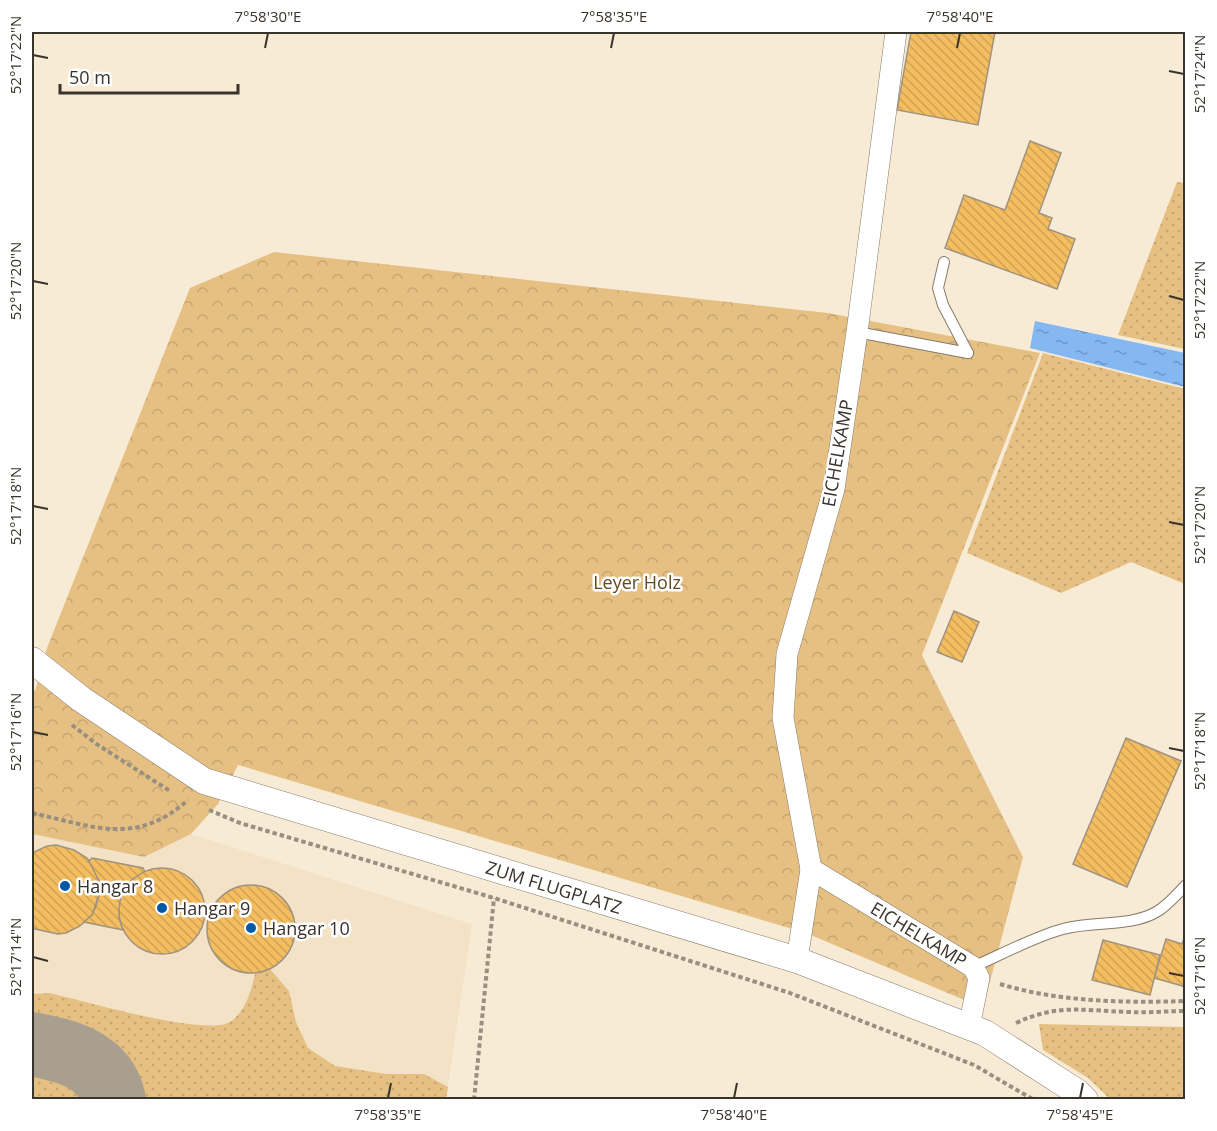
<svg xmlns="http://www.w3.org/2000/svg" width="1217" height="1131" viewBox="0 0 1217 1131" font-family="'Open Sans',sans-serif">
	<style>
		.built { fill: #f3e2c6 }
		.grass { fill: url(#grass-dots) }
		.forest { fill: url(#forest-crowns) }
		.water { fill: url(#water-ripples) }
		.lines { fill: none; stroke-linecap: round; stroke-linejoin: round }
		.taxiway { stroke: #a89f8f; stroke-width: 64 }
		.building { fill: url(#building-back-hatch); stroke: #a09380; stroke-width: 1.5 }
		.service-casing { stroke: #877b68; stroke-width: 12 }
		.minor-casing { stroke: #877b68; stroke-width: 22 }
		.tertiary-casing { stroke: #877b68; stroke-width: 27 }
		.path { stroke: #988f80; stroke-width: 4; stroke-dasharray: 4.5 3; stroke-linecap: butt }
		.service { stroke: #fff; stroke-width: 10 }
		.minor { stroke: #fff; stroke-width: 21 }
		.tertiary { stroke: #fff; stroke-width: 26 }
		.ticks { fill: none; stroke: #38332b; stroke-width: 2 }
		.poi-dot { fill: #0059a6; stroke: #fff; stroke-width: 2 }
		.labels { text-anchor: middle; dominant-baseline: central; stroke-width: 5; stroke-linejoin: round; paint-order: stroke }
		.street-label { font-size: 18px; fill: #38332b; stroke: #fff }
		.park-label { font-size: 18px; fill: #604a23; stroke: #fff }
		.poi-label { font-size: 18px; fill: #38332b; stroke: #fff; text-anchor: start }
		.neatline { fill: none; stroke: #38332b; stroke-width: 2 }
		.ticks-label { font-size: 15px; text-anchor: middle; fill: #38332b }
	</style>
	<defs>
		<pattern id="grass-dots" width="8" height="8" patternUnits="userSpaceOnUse" patternTransform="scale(1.5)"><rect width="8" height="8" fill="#e6c082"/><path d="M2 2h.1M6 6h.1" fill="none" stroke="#c6a570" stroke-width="1.8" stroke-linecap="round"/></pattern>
		<pattern id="forest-crowns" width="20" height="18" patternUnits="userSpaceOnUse" patternTransform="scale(1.5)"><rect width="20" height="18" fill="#e6c082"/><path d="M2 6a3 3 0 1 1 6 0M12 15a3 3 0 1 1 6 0" fill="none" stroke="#c6a570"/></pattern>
		<pattern id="water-ripples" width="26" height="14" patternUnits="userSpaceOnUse" patternTransform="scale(1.5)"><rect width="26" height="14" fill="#85b7f3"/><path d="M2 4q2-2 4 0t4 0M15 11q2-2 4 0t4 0" fill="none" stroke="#6e95c5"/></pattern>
		<pattern id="building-back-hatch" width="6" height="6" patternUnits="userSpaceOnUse" patternTransform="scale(1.5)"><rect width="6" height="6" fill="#f3bd60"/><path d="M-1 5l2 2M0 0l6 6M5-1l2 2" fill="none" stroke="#d1a354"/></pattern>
	</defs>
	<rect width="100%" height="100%" fill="#f8ebd6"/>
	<polygon class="built" points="32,834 144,856 191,834 472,924 446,1099 32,1099"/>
	<g class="grass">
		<polygon points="1177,182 1185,183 1185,349 1118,335"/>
		<polygon points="1043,353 1185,389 1185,584 1131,562 1061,593 967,553"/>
		<path d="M270 969 289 991 296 1022 308 1048 335 1066 386 1074H424L448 1087 446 1099H126C119 1049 75 1039 32 1030V994L49 993C81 1000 206 1037 230 1022 246 1011 251 991 255 974Z"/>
		<polygon points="1039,1024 1185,1027 1185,1099 1110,1099 1088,1078 1043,1050"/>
		<path d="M32 1058C63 1065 85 1067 99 1099H32Z"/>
	</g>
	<polygon class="forest" points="274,252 828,313 1040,353 922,655 1023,857 983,1008 806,933 238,765 218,804 191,834 144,857 32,834 32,689 35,691 47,648 190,288"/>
	<polygon class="water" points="1035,321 1185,353 1185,387 1030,348"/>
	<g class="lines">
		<path class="taxiway" d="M32 1044C66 1051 105 1059 114 1100"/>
	</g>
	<g class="building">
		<polygon points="911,32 995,32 978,125 897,110"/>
		<polygon points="1030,141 1061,153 1039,213 1052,218 1048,229 1075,239 1057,289 945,248 964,195 1005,210"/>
		<polygon points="954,611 979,622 962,662 937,652"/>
		<polygon points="1126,738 1181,761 1127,887 1073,864"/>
		<polygon points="56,845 74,850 87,858 93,866 99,881 100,892 92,915 80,926 66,933 58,934 35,929 32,926 32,853 47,846"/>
		<polygon points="92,858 143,868 145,872 132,880 123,892 120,903 119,918 123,930 84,922 92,915 96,906 100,892 99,881 89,861"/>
		<circle cx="162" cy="911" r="43"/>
		<circle cx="251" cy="929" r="44"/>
		<polygon points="1186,933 1186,987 1154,978 1166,939 1182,944"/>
		<polygon points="1103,940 1160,955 1150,995 1092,980"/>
	</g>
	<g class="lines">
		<g class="service-casing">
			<g id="service">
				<polyline points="944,262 938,288 943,305 968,353"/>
				<polyline points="857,332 968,353"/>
				<path d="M973 967C1000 955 1036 936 1063 929 1094 920 1130 928 1158 911 1169 904 1177 894 1186 885"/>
			</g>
		</g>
		<g class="minor-casing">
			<g id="minor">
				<polyline points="811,869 973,967 979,978 969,1027"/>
				<polyline points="797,960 811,869 783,718 787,654 834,489 857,332 896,32"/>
			</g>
		</g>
		<g class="tertiary-casing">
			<polyline id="tertiary" points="32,660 81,699 204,781 797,960 985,1033 1077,1092 1085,1100"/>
		</g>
		<g class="path">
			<polyline points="72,725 98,745 170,791"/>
			<polyline points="209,810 240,823 494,898 790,993 974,1065 1034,1100"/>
			<path d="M32 813C93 826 135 847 188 800"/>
			<path d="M1000 984C1059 1002 1124 1003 1186 1001"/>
			<path d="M1016 1023C1059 1003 1085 1011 1130 1012 1148 1013 1167 1011 1186 1011"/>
			<polyline points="474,1100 494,898"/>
		</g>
		<use href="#service" class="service"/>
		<use href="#minor" class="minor"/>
		<use href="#tertiary" class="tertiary"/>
	</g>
	<path class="ticks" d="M265 48 268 33M611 48 614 33M957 48 960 33M33 55 48 58M1169 71 1184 74M33 281 48 284M1169 296 1184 300M33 506 48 509M1169 522 1184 525M33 732 48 735M1169 748 1184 751M33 957 48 961M1169 973 1184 976M388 1098 391 1083M734 1098 737 1083M1080 1098 1083 1083"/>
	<g class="poi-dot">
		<circle cx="65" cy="886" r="6"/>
		<circle cx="162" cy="908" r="6"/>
		<circle cx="251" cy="928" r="6"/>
	</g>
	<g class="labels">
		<g class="street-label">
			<text transform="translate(837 453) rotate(-80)">EICHELKAMP</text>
			<text transform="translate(554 887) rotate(17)">ZUM FLUGPLATZ</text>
			<text transform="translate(919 934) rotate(31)">EICHELKAMP</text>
		</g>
		<g class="park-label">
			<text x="637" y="582">Leyer Holz</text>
		</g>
		<g class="poi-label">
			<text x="77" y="886">Hangar 8</text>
			<text x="174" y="908">Hangar 9</text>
			<text x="263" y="928">Hangar 10</text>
		</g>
	</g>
	<rect width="1217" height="1131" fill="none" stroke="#ffffff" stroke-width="66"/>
	<path d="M60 84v9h178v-9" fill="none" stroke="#38332b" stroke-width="3"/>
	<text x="69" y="84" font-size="18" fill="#38332b" stroke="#ffffff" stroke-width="4.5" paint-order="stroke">50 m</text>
	<rect x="33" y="33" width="1151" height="1065" class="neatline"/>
	<g class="ticks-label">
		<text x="268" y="22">7°58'30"E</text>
		<text x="614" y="22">7°58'35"E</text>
		<text x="960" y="22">7°58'40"E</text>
		<text transform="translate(16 55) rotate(-90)" y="5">52°17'22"N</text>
		<text transform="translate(1200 74) rotate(-90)" y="5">52°17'24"N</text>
		<text transform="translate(16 281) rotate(-90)" y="5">52°17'20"N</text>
		<text transform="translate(1200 300) rotate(-90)" y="5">52°17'22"N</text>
		<text transform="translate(16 506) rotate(-90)" y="5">52°17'18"N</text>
		<text transform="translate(1200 525) rotate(-90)" y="5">52°17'20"N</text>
		<text transform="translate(16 732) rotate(-90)" y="5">52°17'16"N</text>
		<text transform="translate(1200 751) rotate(-90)" y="5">52°17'18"N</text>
		<text transform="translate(16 957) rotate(-90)" y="5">52°17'14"N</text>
		<text transform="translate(1200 976) rotate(-90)" y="5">52°17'16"N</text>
		<text x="388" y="1120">7°58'35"E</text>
		<text x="734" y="1120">7°58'40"E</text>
		<text x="1080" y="1120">7°58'45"E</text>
	</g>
</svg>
